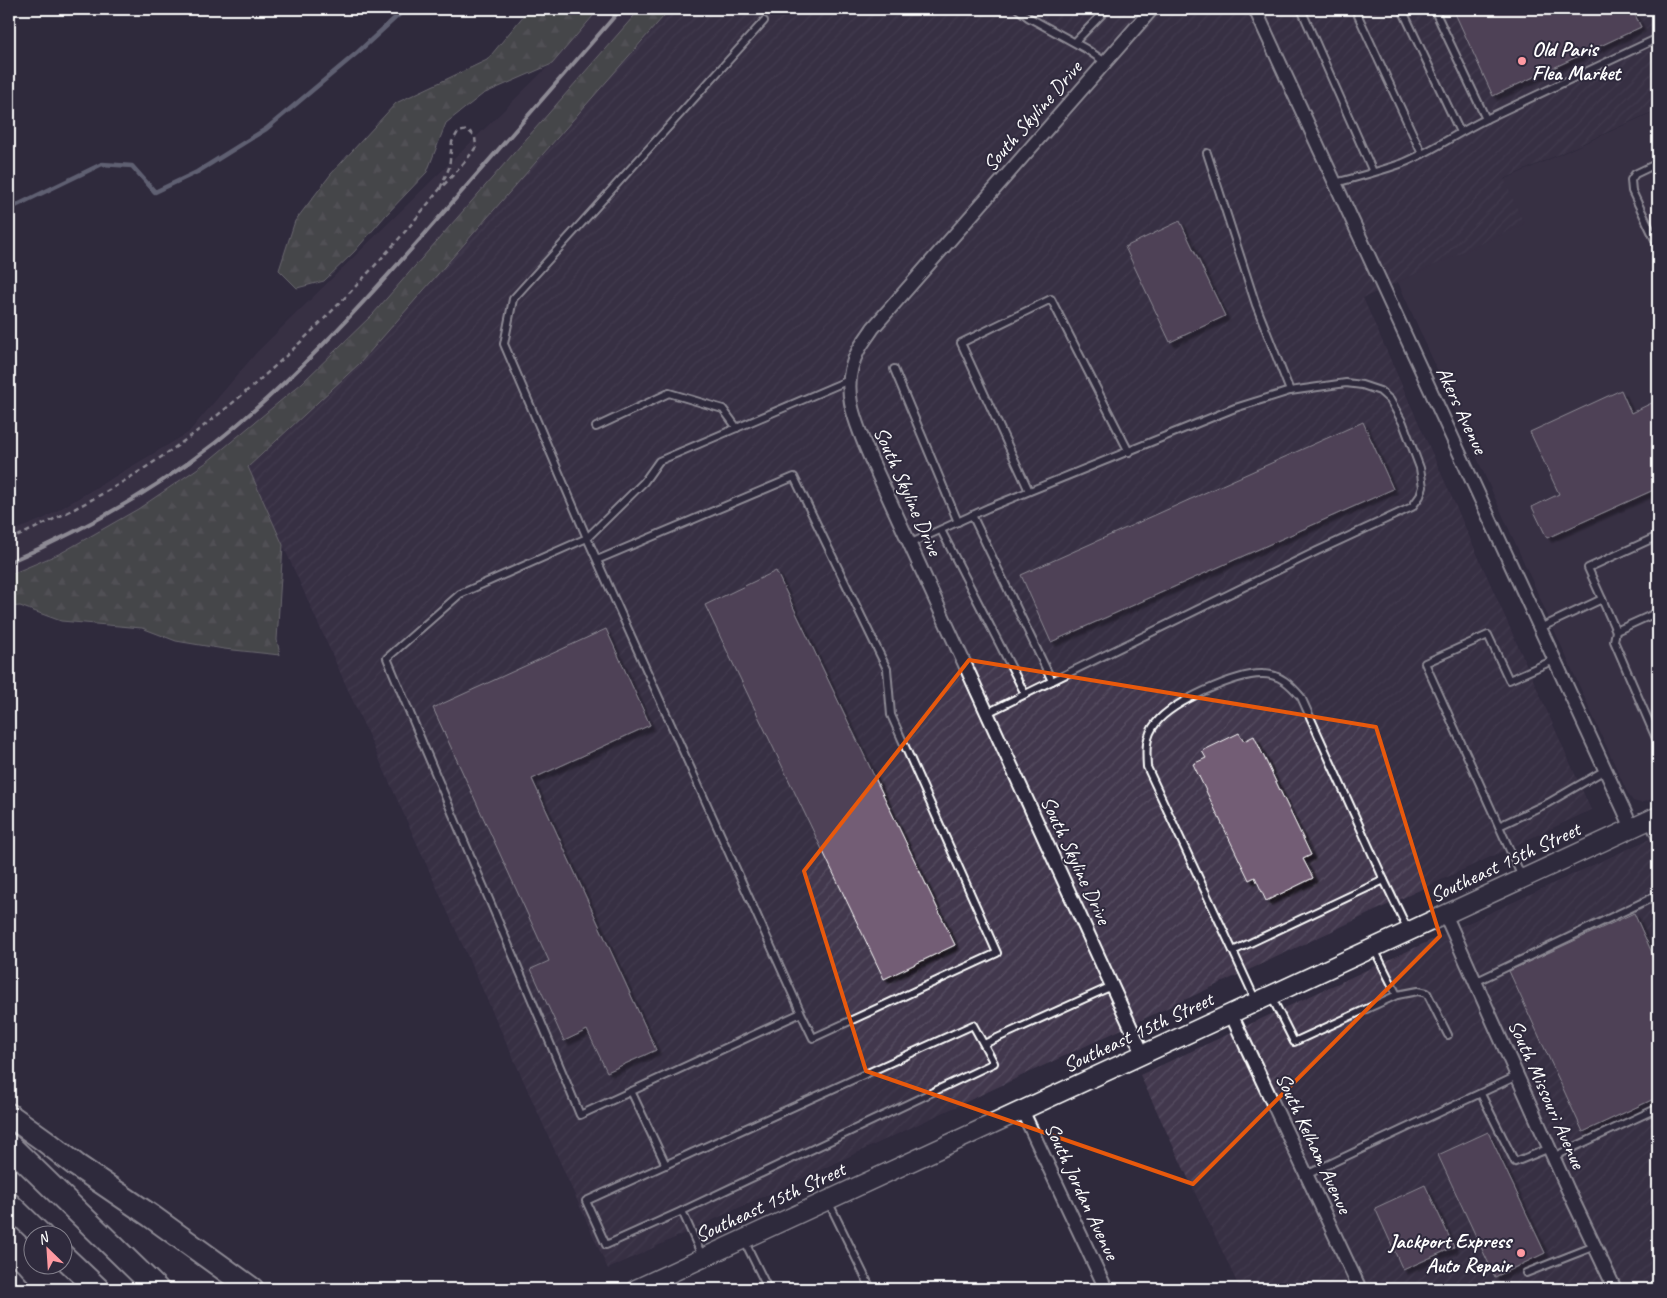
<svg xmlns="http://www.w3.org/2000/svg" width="1667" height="1298" viewBox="0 0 1667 1298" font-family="Caveat,sans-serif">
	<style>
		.built { fill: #43394e }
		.industrial { fill: url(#industrial-furrows) }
		.forest { fill: url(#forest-firs); stroke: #b0b3ac }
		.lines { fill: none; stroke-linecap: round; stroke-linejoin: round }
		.stream { stroke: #9aa2b3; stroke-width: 4.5 }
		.building { fill: #735d74; stroke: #fff; filter: url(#shadow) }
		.lane-casing { stroke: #fff; stroke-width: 10 }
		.street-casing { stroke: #fff; stroke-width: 16 }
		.secondary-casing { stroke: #fff; stroke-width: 21 }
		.highway-casing { stroke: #fff; stroke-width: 26 }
		.path { stroke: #fff; stroke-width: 2.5; stroke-dasharray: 5 4; stroke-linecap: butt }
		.lane { stroke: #2f2a3d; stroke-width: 6 }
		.street { stroke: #2f2a3d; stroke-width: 12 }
		.secondary { stroke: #2f2a3d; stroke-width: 18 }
		.highway { stroke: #2f2a3d; stroke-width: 22 }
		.rail { stroke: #fff; stroke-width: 4 }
		.marked { fill: none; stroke: #e8590c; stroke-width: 4; stroke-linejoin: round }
		.poi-dot { fill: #ff9aa2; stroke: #2f2a3d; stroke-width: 2 }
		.labels { text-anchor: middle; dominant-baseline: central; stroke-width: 4; stroke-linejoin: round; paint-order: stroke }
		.poi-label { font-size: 21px; font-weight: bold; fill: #fff; stroke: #2f2a3d; text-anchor: start }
		.street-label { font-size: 21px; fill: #fff; stroke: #2f2a3d }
	</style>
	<defs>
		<pattern id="industrial-furrows" width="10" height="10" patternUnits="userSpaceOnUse" patternTransform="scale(1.25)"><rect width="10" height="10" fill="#43394e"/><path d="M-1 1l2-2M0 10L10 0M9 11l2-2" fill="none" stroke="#564d60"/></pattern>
		<pattern id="forest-firs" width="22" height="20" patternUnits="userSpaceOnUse" patternTransform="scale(1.25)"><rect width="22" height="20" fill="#61675a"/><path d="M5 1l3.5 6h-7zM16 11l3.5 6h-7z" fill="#797e73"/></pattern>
		<filter id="shadow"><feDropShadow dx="4.5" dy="4.5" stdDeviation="1" flood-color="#0009"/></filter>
	</defs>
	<rect width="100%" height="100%" fill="#2f2a3d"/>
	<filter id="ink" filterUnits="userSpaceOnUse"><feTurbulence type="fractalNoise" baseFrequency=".02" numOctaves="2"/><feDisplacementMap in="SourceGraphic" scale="10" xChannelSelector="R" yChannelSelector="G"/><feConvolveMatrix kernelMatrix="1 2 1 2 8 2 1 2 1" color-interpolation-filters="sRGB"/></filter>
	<g filter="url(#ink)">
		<g class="built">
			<polygon points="599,9 653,9 373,314 302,383 207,462 138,509 61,553 9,575 9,533 45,518 188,433 257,352 559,56"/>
			<polygon points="1658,110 1658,797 1641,803 1633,801 1628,794 1398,282 1524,224 1504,180"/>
		</g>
		<g class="industrial">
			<polygon points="668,9 1658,9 1658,109 1504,179 1524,224 1363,298 1591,810 608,1269 248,467 360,363"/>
			<polygon points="1658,835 1658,1289 1240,1289 1140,1075"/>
		</g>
		<g class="forest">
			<polygon points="529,9 599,9 552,64 483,94 446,123 427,172 386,215 354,252 324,281 297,288 279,270 295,221 331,174 396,103 487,60"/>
			<polygon points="640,9 670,9 360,363 248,467 283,545 277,640 280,655 224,649 176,641 142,628 61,621 20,606 9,607 9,575 61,553 138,509 207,462 302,383 373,314"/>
		</g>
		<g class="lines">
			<polyline class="stream" points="9,209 102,164 132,166 155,192 197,172 266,129 358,52 405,9"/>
		</g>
		<g class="building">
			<polygon points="1453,9 1632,9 1641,27 1493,96"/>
			<polygon points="1180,221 1225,316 1170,342 1125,247"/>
			<polygon points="1621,390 1631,413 1658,400 1658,488 1547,538 1532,507 1559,494 1530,432"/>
			<polygon points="1363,422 1393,489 1051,642 1021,575"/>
			<polygon points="776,571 955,945 884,979 705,605"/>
			<polygon points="606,629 650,725 532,779 656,1050 607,1072 587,1030 564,1041 531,969 549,961 433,708"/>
			<polygon points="1239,733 1244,741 1254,736 1311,855 1303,859 1313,878 1266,901 1255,877 1249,880 1193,764 1206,758 1202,751"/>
			<polygon points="1634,913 1658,966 1658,1097 1583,1132 1509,971"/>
			<polygon points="1488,1132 1545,1253 1495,1277 1438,1155"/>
			<polygon points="1425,1185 1454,1247 1403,1270 1375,1208"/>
		</g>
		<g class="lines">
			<g class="lane-casing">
				<g id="lane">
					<polyline points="1018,9 1028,17 1086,49 1105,62"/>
					<polyline points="1301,9 1373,172"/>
					<polyline points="1355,9 1422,154"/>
					<polyline points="1402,9 1460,132"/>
					<polyline points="764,21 513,299 504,344 587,538 644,482 659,461 849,380"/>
					<polyline points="1075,42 1107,9"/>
					<polyline points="1486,119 1658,38"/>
					<polyline points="1207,153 1256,305 1290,391"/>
					<polyline points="1658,163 1635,174 1631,180 1632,191 1658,246"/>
					<path d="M1335 183C1358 177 1381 171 1403 163 1432 151 1457 133 1486 119L1434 9"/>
					<polyline points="894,369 958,522"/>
					<polyline points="596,427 669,393 723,409 737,428"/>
					<polyline points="1029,491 961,343 1051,299 1129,452"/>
					<polyline points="972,515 1052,681"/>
					<polyline points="941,530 1025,694"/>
					<polyline points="909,544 988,508 1235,408 1290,391 1346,383 1362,385 1380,391 1390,400 1403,423 1420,468 1423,487 1420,496 1412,507 1317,551 987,713"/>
					<path d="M597 560 794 477 887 669 891 715 997 953 813 1038 801 1013 580 1115C517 962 450 811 387 658L460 594 587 538 801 1013"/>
					<polyline points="1602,599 1588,568 1658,536"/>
					<polyline points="1540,628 1602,599 1616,631 1658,612"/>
					<polyline points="1616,631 1614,641 1658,743"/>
					<polyline points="1649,822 1658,844"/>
					<polyline points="1499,826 1548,803 1605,770"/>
					<polyline points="1522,877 1425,663 1488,635 1509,680 1554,660"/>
					<path d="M1233 951 1147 767C1146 751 1145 736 1156 723 1172 702 1237 673 1263 674 1280 674 1291 685 1301 697L1384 880"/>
					<polyline points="1475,982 1658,895"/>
					<polyline points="1397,995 1418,991 1427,993 1448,1035"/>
					<polyline points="1271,996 1294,1042 1397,995 1374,949"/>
					<polyline points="1256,1001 1233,951 1384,880 1408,930"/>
					<polygon points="973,1025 994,1063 682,1211 606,1245 586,1201"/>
					<polyline points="984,1044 1112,986"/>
					<polyline points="631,1091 666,1165"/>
					<polyline points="1481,1094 1515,1162 1550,1148"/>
					<polyline points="1553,1157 1658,1108"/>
					<polyline points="1306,1175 1517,1076"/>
					<polyline points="828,1201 871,1289"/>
					<polyline points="682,1211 703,1258"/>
					<polyline points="744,1240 768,1289"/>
					<polyline points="1526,1273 1595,1246"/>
				</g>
			</g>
			<g class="street-casing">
				<g id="street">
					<polyline points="1255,9 1632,828"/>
					<polyline points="1445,914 1568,1190 1615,1289"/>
					<polyline points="1231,1014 1360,1289"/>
					<path d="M1143 1054 870 457C855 422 839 387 858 351 862 343 868 336 873 328L1152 9"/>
					<polyline points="1022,1110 1106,1289"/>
				</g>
			</g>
			<g class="secondary-casing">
				<polyline id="secondary" points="636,1289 1658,816"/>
			</g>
			<g class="highway-casing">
				<g id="highway">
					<polyline points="9,1115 44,1140 76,1165 151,1216 252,1289"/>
					<polyline points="9,1145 157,1289"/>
					<polyline points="9,1204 42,1236"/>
					<polyline points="62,1255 98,1289"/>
					<polyline points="9,1278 19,1289"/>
				</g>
			</g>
			<path class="path" d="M9 540C45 524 80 507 114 487 222 424 321 328 403 234 415 220 427 205 439 190 452 176 465 163 476 147L475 137 468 130 458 132 452 142 449 168 439 191"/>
			<use href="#lane" class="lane"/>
			<use href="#street" class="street"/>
			<use href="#secondary" class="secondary"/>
			<use href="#highway" class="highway"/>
			<path class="rail" d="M9 562C82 531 152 492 215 443 292 382 358 309 423 236 489 161 555 84 621 9"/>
		</g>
	</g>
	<path d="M0 0H1667V1298H0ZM969 660 1376 727 1440 936 1193 1184 866 1071 804 871Z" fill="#2f2a3d" fill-opacity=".55" fill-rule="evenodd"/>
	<path class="marked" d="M969 660 1376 727 1440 936 1193 1184 866 1071 804 871Z"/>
	<g class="poi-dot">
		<circle cx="1522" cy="61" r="5"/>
		<circle cx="1521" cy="1253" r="5"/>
	</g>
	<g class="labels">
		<g class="poi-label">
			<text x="1532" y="49">Old Paris<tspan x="1532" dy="24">Flea Market</tspan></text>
			<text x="1511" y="1241" text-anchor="end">Jackport Express<tspan x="1511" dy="24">Auto Repair</tspan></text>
		</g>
		<g class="street-label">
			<text transform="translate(1032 116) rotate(-49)">South Skyline Drive</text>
			<text transform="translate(1462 410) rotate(65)">Akers Avenue</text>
			<text transform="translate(908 491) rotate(66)">South Skyline Drive</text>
			<text transform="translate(1076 860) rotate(65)">South Skyline Drive</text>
			<text transform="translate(1505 862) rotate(-25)">Southeast 15th Street</text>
			<text transform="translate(1138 1032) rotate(-25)">Southeast 15th Street</text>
			<text transform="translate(1547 1094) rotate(66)">South Missouri Avenue</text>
			<text transform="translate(1314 1143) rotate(65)">South Kelham Avenue</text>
			<text transform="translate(1082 1191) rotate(65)">South Jordan Avenue</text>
			<text transform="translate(770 1202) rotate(-25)">Southeast 15th Street</text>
		</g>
	</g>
	<rect width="1667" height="1298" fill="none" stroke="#2f2a3d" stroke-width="30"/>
	<rect x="15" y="15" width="1637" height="1268" fill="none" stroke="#fff" stroke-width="2" filter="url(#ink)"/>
	<g transform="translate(48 1250) rotate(335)"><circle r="24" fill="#2f2a3d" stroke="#827f8b"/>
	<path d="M0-4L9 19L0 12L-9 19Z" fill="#ff9aa2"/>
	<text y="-8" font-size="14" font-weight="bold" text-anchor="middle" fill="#ffffff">N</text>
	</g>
</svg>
